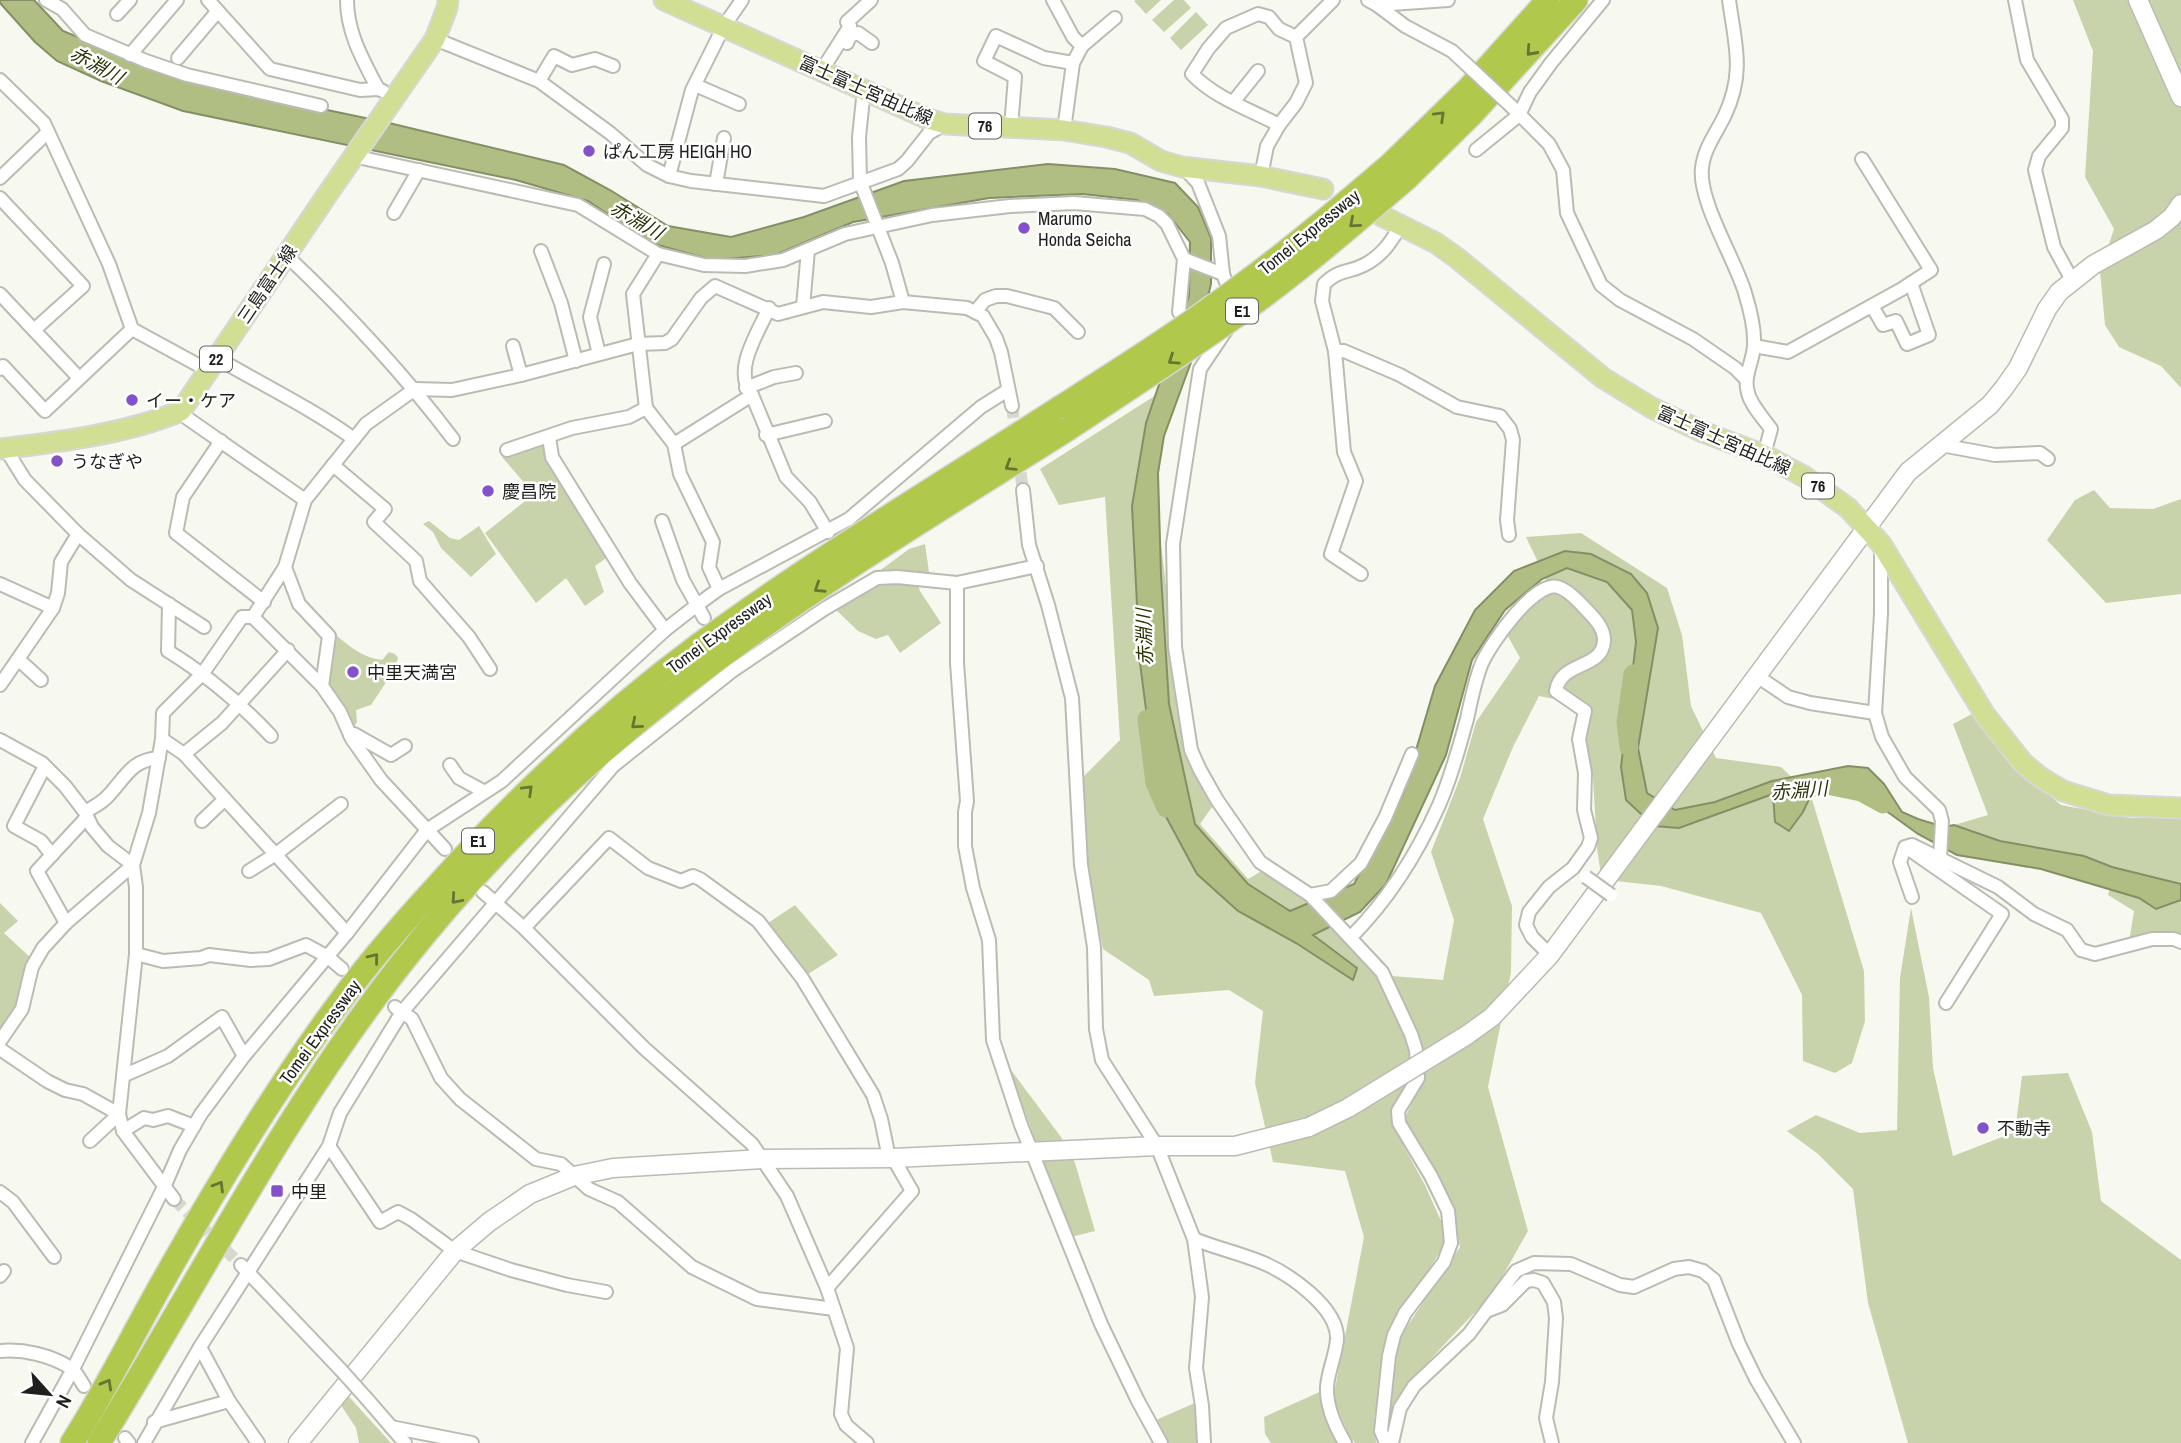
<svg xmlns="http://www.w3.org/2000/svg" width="2181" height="1443" viewBox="0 0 2181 1443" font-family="'Archivo Narrow','Noto Sans JP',sans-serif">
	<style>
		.green { fill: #c9d3ab }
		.water { fill: #b0be84; stroke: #848f65; stroke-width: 2 }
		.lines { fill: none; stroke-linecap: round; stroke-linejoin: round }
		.river { stroke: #b0be84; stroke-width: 19 }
		.street-tunnel { stroke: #d7d8d0; stroke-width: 12; stroke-dasharray: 12 6; stroke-linecap: butt }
		.street-casing { stroke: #babcb3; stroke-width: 16 }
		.secondary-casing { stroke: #babcb3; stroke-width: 21 }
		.primary-casing { stroke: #d7d7d6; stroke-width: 23 }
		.highway-casing { stroke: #d7d7d6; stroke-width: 26 }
		.street { stroke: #fff; stroke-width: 12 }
		.secondary { stroke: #fff; stroke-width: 18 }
		.primary { stroke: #d0df94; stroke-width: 19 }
		.highway { stroke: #b0c94c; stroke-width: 23 }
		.street-bridge-casing { stroke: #babcb3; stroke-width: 16; stroke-linecap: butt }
		.secondary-bridge-casing { stroke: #babcb3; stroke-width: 21; stroke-linecap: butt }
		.highway-bridge-casing { stroke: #d7d7d6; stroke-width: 26; stroke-linecap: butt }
		.street-bridge { stroke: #fff; stroke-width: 12 }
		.secondary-bridge { stroke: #fff; stroke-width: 18 }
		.highway-bridge { stroke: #b0c94c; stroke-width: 23 }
		.oneway { stroke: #687434 }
		.poi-dot { fill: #8351c9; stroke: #fff; stroke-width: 2.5 }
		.labels { text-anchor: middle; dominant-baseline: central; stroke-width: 5; stroke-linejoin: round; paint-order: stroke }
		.shield { fill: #fff; stroke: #626361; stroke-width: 2 }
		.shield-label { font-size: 16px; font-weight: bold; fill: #1f201d }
		.street-label { font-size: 18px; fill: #1f201d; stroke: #fff }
		.poi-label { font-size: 18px; fill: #1f201d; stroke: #fff; text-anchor: start }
		.water-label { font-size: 19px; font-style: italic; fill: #2c3406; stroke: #fff }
	</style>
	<rect width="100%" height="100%" fill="#f7f9f0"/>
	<g class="green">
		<polygon points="1136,0 1161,0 1146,14 1134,1"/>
		<polygon points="1174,0 1184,0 1191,8 1164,32 1152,20"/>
		<polygon points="2073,0 2181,0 2181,388 2161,366 2119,347 2105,325 2100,271 2114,229 2085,177 2093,51"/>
		<polygon points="1196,12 1208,25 1181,50 1170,38"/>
		<polygon points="1156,395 1149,445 1168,603 1191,749 1217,800 1200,824 1248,879 1265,869 1330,919 1378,977 1396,1013 1416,1062 1413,1075 1392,1110 1393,1127 1425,1185 1445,1230 1444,1245 1392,1331 1374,1418 1376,1443 1355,1443 1349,1435 1333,1399 1364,1237 1345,1171 1273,1162 1255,1083 1263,1011 1229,990 1154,996 1149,980 1103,949 1082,845 1083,777 1120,740 1105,497 1059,505 1040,469"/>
		<polygon points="546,441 609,556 595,566 604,592 585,606 566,578 536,603 485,533 534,494 502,457"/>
		<polygon points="2094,490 2110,508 2153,509 2181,499 2181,594 2106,603 2047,540 2075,500"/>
		<polygon points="429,521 450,538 459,540 479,526 496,554 471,577 441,548 433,532 423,524"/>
		<polygon points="1581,533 1667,588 1682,635 1691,706 1716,758 1781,767 1811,796 1864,971 1865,1021 1852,1063 1835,1073 1803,1061 1802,995 1761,913 1661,886 1607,880 1601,875 1597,848 1593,778 1586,734 1590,706 1539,696 1513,747 1483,819 1512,906 1511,972 1488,1087 1528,1231 1493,1293 1408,1383 1390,1417 1387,1416 1400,1337 1460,1247 1451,1202 1404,1119 1423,1082 1423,1051 1392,976 1443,980 1454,920 1431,852 1460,778 1476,722 1520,658 1505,631 1546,579 1526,537"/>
		<polygon points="925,544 929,572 914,574 920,591 941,623 900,653 888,635 876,639 858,631 832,606 909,549"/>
		<path d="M337 636C350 647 364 658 382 660L389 652 395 654 398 658C394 672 379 693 371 705L356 710 357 722 352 730 325 686 329 639Z"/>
		<polygon points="1972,714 2008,760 2061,805 2131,818 2181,818 2181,942 2129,942 2134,911 2108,895 2115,873 2039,853 2027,868 1952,851 1954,825 1988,815 1953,724"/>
		<polygon points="0,903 18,921 4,933 32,959 24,992 0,1034"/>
		<polygon points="795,905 838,955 802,978 762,927"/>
		<polygon points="1911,908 1929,997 1933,1068 1953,1156 2015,1132 2022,1076 2068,1073 2092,1132 2101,1201 2181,1260 2181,1443 1908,1443 1868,1303 1853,1189 1818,1154 1787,1131 1816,1115 1860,1133 1897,1130 1900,978"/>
		<polygon points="1008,1066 1061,1137 1075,1163 1095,1231 1071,1237"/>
		<polygon points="342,1389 391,1443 359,1443 356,1428 335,1396"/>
		<polygon points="1324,1390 1336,1443 1271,1443 1265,1434 1264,1417"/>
		<polygon points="1197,1402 1201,1443 1164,1443 1156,1420"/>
	</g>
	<polygon class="water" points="0,0 34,0 63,31 144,65 256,95 389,123 564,165 610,190 668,226 731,237 804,217 904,181 1048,164 1115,169 1175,183 1198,207 1211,238 1211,284 1194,354 1164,436 1158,473 1161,575 1169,704 1195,824 1248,884 1290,911 1354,884 1403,794 1435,686 1475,610 1514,571 1565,551 1591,554 1631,574 1647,593 1658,628 1638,748 1647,793 1675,810 1715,802 1772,781 1848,766 1868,768 1884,784 1902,812 1918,819 1944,827 1954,825 2000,841 2084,856 2112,867 2181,884 2181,900 2156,909 2139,898 2041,869 1957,855 1918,834 1849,784 1817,782 1803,812 1789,831 1775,822 1773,794 1679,828 1654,826 1626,800 1621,767 1636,642 1632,610 1607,582 1567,568 1542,579 1505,610 1472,660 1446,755 1386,884 1360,912 1313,935 1357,968 1353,980 1296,943 1238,911 1197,874 1158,802 1140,663 1132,506 1146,423 1189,296 1190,242 1168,214 1137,200 1083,194 989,198 853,222 775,255 712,260 651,243 588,201 516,180 183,111 101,81 57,61 35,42 0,3"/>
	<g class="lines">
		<g class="river">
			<polyline points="1147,719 1155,783 1166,808"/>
			<polyline points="1629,747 1626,722 1633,674"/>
			<polyline points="1792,790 1827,785 1861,792 1883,804"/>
		</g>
		<g class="street-tunnel">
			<polyline points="1012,406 1016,437"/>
			<polyline points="1018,455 1023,490"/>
			<polyline points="174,1199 241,1265"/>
		</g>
		<g class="street-casing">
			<g id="street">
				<polyline points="46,0 62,9 85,35 146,61 187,75 321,106"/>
				<polyline points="208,0 270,69 360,90 378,89"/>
				<path d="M347 0C347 33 363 60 378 89L383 91"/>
				<polyline points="1053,0 1073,37 1082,46 1073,63 1064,130"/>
				<polyline points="1368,0 1377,5 1448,0"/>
				<path d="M1729 0C1735 44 1745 72 1725 115 1717 132 1704 148 1702 168 1698 201 1736 261 1745 293 1750 309 1755 329 1754 346 1753 362 1743 376 1748 393 1751 405 1763 418 1771 429L1764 455"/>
				<polyline points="2015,0 2027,60 2062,119 2062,128 2039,156 2035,170 2054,247 2072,280"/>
				<polyline points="1377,5 1405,26 1452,51 1466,64"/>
				<polyline points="117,14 130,0"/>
				<polyline points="435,39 539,81 610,133 647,165 669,176 691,181 824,196 898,169 907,161 929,133 945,124"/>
				<polyline points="847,43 850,36 858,33 872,43"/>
				<polyline points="1082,46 1115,18"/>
				<polyline points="130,55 177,0"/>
				<polyline points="178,58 217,12"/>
				<polyline points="822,70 850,26 847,22 871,0"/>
				<polyline points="0,80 44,123 109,264 132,329 209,371"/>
				<polyline points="539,81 554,56 572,65 595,59 613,66"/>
				<polyline points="695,85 739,104"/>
				<polyline points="864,89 859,137 860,181 892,263 903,302"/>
				<polyline points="1234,101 1258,71"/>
				<polyline points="1511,106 1549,144 1563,170 1567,213 1601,285 1620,300 1693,339 1735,368 1746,379"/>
				<path d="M1279 125C1249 109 1215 98 1192 74L1208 49 1226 28 1258 14 1269 17 1279 29 1296 37"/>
				<polyline points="1011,127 1015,77 984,61 996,36 1044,58 1073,63"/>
				<polyline points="1476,150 1519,115 1530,92 1551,63 1603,0"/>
				<polyline points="353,156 578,205 658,254 704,265 745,266 783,260 845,234 932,215 1010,206 1074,203 1145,209 1159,216 1167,224 1184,259 1179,312"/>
				<polyline points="1183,167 1198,183 1219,236 1223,274 1232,298"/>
				<polyline points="669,176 692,90 724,26 742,0"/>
				<polyline points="1261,176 1267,146 1279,125 1296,103 1306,83 1296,37 1333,0"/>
				<polyline points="0,178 48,132"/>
				<polyline points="716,184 724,138"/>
				<polyline points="0,198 83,286 34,330"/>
				<polyline points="394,213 419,170"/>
				<polyline points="541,251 561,303 576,361"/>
				<polyline points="658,254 633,294 646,408 674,444 680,474 713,542 709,567 719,589"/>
				<path d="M287 256C347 313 403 373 453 439"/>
				<polyline points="1184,259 1223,274"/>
				<polyline points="0,294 79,378"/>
				<polyline points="1872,306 1883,325 1896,321 1907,344 1929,335 1911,283"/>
				<polyline points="803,307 808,250"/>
				<path d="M769 308C758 333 732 370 752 395L786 477 810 502 828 532"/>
				<polyline points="975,312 985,300 996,296 1007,296 1054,308 1078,332"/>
				<polyline points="1227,329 1200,369 1173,544 1175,647 1191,750 1200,770 1217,800 1260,862 1310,895 1331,891 1361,863 1385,818 1412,754"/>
				<polyline points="513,346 521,375"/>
				<polyline points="1754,346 1788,352 1902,289 1931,270 1862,159"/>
				<polyline points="1335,351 1344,351 1400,375 1457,407 1500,416 1510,429 1513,440 1507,520 1509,535"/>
				<polyline points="599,354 590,317 604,264"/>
				<path d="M217 358C263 385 311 408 354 439"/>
				<polyline points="0,369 3,366 45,411 132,329"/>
				<polyline points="746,388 774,377 796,373"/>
				<polyline points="181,411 187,418 305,500"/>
				<polyline points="766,435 825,421"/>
				<polyline points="549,437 552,457 630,583 665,630"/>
				<polyline points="221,441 183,497 176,533 264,602"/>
				<polyline points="674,444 752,395"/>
				<polyline points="1941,445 1995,455 2040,453 2048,459"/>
				<polyline points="5,448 25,480 78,534 131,580 204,627"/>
				<polyline points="507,450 572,428 629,417 646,408"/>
				<polyline points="333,465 385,509 374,522 416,561 420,581 469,637 490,669"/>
				<polyline points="1023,490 1029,545 1048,605 1072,698 1081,865 1094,947 1096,1029 1102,1060 1157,1146 1194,1239 1202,1297 1196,1368 1202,1406 1204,1443"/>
				<polyline points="662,521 683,580 704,618"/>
				<polyline points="1881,545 1881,614 1875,713 1882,737 1905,777 1939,810 1942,821 1940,859"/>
				<polyline points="285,567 299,604 329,636 322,686"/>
				<path d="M1361 574 1331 554 1356 481 1344 452 1335 351 1322 301 1324 284C1341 268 1346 274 1364 265 1382 256 1391 242 1401 225"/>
				<polyline points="957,583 957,663 967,801 965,812 965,846 973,888 989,940 993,1040 1021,1125 1101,1324 1138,1401 1161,1443"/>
				<polyline points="0,584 53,608"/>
				<path d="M169 604 168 651C207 675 240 703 271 736"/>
				<polyline points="253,617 285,567 305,500 366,424 415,389 452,390 521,375 638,344 665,343 672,339 701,298 715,286 778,314 823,302 871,307 903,302 967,308 983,316 996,338 1001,352 1012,406"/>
				<polyline points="18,659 41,680"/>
				<polyline points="1757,676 1788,697 1810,703 1875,713"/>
				<polyline points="0,685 53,608 58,593 61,562 78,534"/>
				<polyline points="350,735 354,734 391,755 405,746"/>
				<polyline points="162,739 184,754 347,933"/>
				<polyline points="0,740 42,763 65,786 85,812 92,827 108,846 133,865"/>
				<polyline points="184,754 222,723 288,650"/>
				<polyline points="450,765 459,778 485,792"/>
				<polyline points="45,766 14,826 41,841 52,855"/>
				<path d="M85 812C93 807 102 803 108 796 126 777 131 760 159 758"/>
				<polyline points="202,821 225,799"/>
				<polyline points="1913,852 2002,914 1946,1003"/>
				<polyline points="249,871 276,854 341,804"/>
				<polyline points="483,892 524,928 644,1048 752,1144 787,1196 827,1288 847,1348 841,1414 846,1425 867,1443"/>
				<polyline points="1310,895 1382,972 1411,1034 1416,1050 1418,1078 1398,1111 1399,1123 1431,1176 1448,1211 1451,1243 1444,1262 1405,1313 1394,1335 1389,1356 1381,1431 1386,1443"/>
				<polyline points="1912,897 1900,862 1905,847 1912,845 1998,887 2034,914 2067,930 2081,950 2095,954 2152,939 2174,939 2181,942"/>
				<polyline points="66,923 37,871 87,817"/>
				<polyline points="524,928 609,838 648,868 681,881 693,876 700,879 758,921 802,978 873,1095 881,1119 889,1158"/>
				<path d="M1351 937C1389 899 1417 854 1439 805 1451 777 1459 748 1467 719 1471 700 1475 680 1482 663 1491 643 1534 581 1558 587 1566 589 1574 597 1579 602 1589 613 1605 626 1604 641 1602 670 1561 660 1556 691L1585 711 1579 739 1585 773 1584 810 1591 838 1588 847 1573 868 1549 887 1529 912 1526 925 1532 937 1550 955"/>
				<polyline points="136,954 163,961 201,958 209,955 251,960 269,959 306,945 328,957 342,969"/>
				<polyline points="395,1007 412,1019 441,1078 460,1099 536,1159 561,1164 589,1189 618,1202 692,1267 757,1299 834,1309"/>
				<polyline points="0,1041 22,1009 32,967 43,948 66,923 133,865"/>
				<polyline points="0,1049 47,1081 65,1090 83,1094 119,1114"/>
				<polyline points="125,1075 168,1056 222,1017 244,1056"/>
				<polyline points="123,1131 144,1118 153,1120 168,1116 194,1126"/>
				<polyline points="90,1141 119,1114"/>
				<polyline points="329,1146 380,1222 398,1212 411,1219 455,1251 511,1270 567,1285 606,1292"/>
				<polyline points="0,1192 13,1202 54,1257"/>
				<polyline points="174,1199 123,1131 119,1114 136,954 136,887 133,865 149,813 162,739 163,713 203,673 242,617 253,617 322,686 340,712 352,739 381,780 445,849"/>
				<path d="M1194 1239C1216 1248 1239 1253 1261 1262 1288 1273 1338 1307 1337 1339 1336 1355 1328 1371 1327 1387 1326 1407 1335 1426 1345 1443"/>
				<polyline points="241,1265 341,1370"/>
				<polyline points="0,1276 4,1271"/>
				<polyline points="827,1288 912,1191 893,1158"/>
				<polyline points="1489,1310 1502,1305 1526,1281 1534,1280 1543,1283 1554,1302 1556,1318 1552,1382 1546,1418 1552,1443"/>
				<polyline points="200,1347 229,1401"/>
				<path d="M0 1351C24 1349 50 1355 71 1368 76 1371 80 1380 84 1386"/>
				<polyline points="367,1399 405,1443"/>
				<polyline points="154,1422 229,1401 258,1443"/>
				<polyline points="391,1427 472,1443"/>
				<polyline points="125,1438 129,1443"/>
				<polyline points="32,1443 73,1369 165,1185 180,1150 201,1114 244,1056 347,933 427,830 502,781 665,630 697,605 719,589 849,519 981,407 1008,390"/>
				<polyline points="144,1443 200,1347 329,1146 340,1113 402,1012 613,766 732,671 824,609 877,578 897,577 957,583 1037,566"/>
				<polyline points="1392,1443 1400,1408 1414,1386 1469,1334 1516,1271 1534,1263 1571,1264 1620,1285 1634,1287 1674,1269 1689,1267 1703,1271 1714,1280 1739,1344 1756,1379 1794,1443"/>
			</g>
		</g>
		<g class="secondary-casing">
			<g id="secondary">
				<polyline points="2138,0 2181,97"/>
				<polyline points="1467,1035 1492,1017 1550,955 1908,472 1990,405 2004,388 2018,368 2047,309 2059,292 2093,265 2156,230 2172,217 2181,204"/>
				<polyline points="298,1443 455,1251 489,1222 530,1194 574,1176 613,1168 762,1159 893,1158 1157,1146 1235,1146 1309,1127"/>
			</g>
		</g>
		<g class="primary-casing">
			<g id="primary">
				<polyline points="664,0 928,119 945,124 1064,130 1106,137 1130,143 1161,161 1182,167 1261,176 1323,189"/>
				<polyline points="1382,216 1436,243 1457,258 1603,378 1652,408 1703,432 1764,455 1805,477 1848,508 1881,544 1985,715 2023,763 2040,777 2063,791 2109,805 2181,808"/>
				<path d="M0 449C60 442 125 434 181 411L329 192 435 39 447 8 448 0"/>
			</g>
		</g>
		<g class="highway-casing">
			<g id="highway">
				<polyline points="1391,164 1469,88 1548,0"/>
				<polyline points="1406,179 1472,114 1576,0"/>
				<path d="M72 1443C105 1391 132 1336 162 1283 217 1185 275 1089 342 999 371 959 403 923 436 887 516 798 604 715 700 644 816 559 940 485 1061 407"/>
				<path d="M99 1443C198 1283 284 1113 401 964 480 863 574 771 675 692 799 594 935 513 1068 429"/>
			</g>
		</g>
		<use href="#street" class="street"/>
		<use href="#secondary" class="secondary"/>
		<use href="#primary" class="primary"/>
		<use href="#highway" class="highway"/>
		<g class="street-bridge-casing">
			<g id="street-bridge">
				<polyline points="1466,64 1511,106"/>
				<polyline points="1586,877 1611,895"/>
				<polyline points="341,1370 367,1399"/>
			</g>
		</g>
		<g class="secondary-bridge-casing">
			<polyline id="secondary-bridge" points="1309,1127 1348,1108 1467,1035"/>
		</g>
		<g class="highway-bridge-casing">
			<g id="highway-bridge">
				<path d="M1061 407C1122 368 1184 329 1242 285 1294 247 1342 206 1391 164"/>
				<path d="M1068 429C1129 389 1190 349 1249 307 1304 267 1355 223 1406 179"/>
			</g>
		</g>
		<use href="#street-bridge" class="street-bridge"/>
		<use href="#secondary-bridge" class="secondary-bridge"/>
		<use href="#highway-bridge" class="highway-bridge"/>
	</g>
	<defs><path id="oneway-chevron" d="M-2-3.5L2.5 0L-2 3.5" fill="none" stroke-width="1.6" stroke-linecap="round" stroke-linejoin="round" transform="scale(1.75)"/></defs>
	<g class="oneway">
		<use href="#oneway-chevron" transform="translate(1531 51) rotate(132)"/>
		<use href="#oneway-chevron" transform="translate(1440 116) rotate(-44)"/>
		<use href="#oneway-chevron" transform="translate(1354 223) rotate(139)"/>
		<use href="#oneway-chevron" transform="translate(1173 360) rotate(146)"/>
		<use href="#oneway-chevron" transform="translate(1010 466) rotate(148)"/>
		<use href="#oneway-chevron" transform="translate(819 588) rotate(147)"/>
		<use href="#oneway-chevron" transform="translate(636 724) rotate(140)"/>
		<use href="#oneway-chevron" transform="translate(528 790) rotate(-44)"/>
		<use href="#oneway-chevron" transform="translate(456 899) rotate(131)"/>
		<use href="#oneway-chevron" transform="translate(374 958) rotate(-51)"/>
		<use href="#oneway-chevron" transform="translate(219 1186) rotate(-59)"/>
		<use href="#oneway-chevron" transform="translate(107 1384) rotate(-61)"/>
	</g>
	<g class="poi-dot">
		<circle cx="589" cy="151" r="7"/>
		<circle cx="1024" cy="228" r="7"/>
		<circle cx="132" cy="400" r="7"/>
		<circle cx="57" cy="461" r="7"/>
		<circle cx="488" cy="491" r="7"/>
		<circle cx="353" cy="672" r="7"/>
		<circle cx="1983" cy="1128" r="7"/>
		<rect x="270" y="1184" width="14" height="14" rx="3.5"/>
	</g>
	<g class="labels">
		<g class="shield">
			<rect x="969" y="113.5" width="32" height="25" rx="5"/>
			<rect x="1226" y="298.5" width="32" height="25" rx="5"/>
			<rect x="200" y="346.5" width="32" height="25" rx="5"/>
			<rect x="1802" y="473.5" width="32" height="25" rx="5"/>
			<rect x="462" y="828.5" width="32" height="25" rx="5"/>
		</g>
		<g class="shield-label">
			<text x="985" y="126">76</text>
			<text x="1242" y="311">E1</text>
			<text x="216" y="359">22</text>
			<text x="1818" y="486">76</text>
			<text x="478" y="841">E1</text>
		</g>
		<g class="street-label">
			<text transform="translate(866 90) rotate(24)">富士富士宮由比線</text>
			<text transform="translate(1309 232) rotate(-39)">Tomei Expressway</text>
			<text transform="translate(267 284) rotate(-56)">三島富士線</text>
			<text transform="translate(1724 440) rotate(24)">富士富士宮由比線</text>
			<text transform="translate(719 633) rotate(-36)">Tomei Expressway</text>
			<text transform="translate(320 1032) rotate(-54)">Tomei Expressway</text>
		</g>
		<g class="poi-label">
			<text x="603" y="151">ぱん工房 HEIGH HO</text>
			<text x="1038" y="218">Marumo<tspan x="1038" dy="21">Honda Seicha</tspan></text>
			<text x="146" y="400">イー・ケア</text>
			<text x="71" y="461">うなぎや</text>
			<text x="502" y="491">慶昌院</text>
			<text x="367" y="672">中里天満宮</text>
			<text x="1997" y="1128">不動寺</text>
			<text x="291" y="1191">中里</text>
		</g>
		<g class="water-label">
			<text transform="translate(97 65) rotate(28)">赤淵川</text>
			<text transform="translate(637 220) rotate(30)">赤淵川</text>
			<text transform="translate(1144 637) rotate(-92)">赤淵川</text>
			<text transform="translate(1799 790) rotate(-4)">赤淵川</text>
		</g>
	</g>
	<g transform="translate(49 1394) rotate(117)" stroke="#ffffff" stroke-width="5" paint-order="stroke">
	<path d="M0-5L12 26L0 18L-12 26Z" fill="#1f201d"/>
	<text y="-10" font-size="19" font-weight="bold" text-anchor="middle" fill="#1f201d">N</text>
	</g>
</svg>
